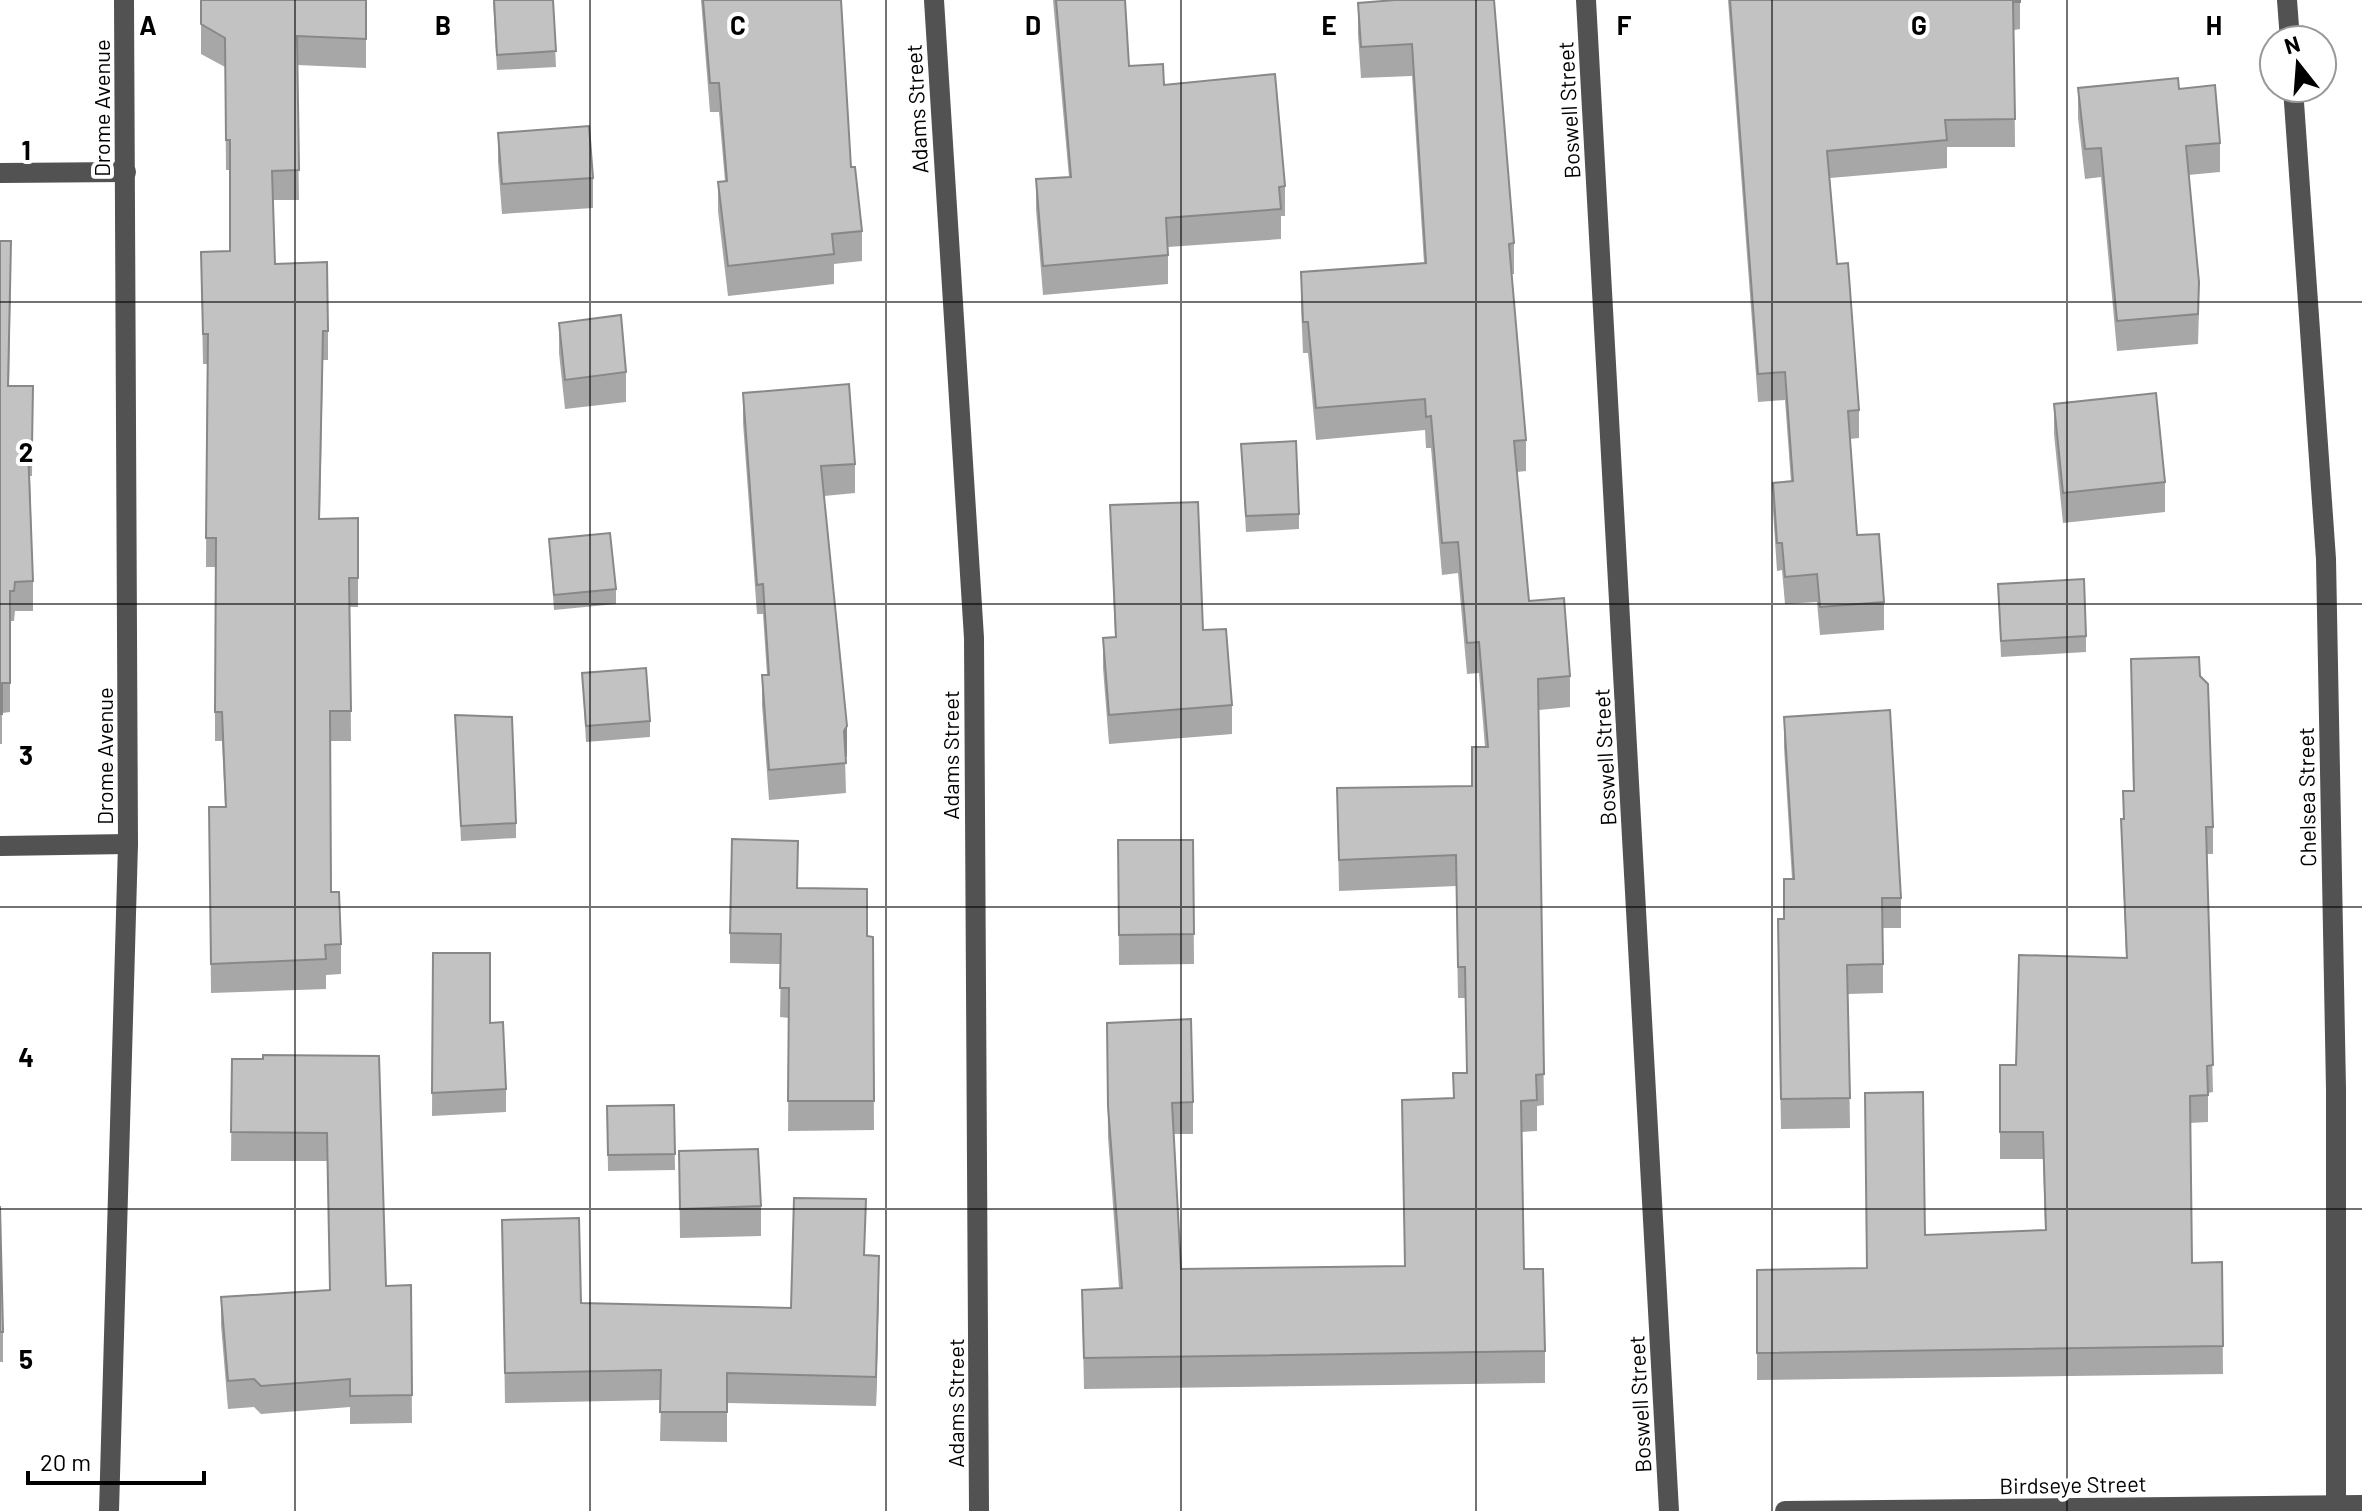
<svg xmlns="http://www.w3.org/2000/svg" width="2362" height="1511" viewBox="0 0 2362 1511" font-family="Barlow,sans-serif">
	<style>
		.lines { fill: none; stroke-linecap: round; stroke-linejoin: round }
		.minor { stroke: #525252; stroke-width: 20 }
		.wall { fill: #a7a7a7 }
		.shaded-wall { fill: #888 }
		.building { fill: #c2c2c2; stroke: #888; stroke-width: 2 }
		.grid { fill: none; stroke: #000; stroke-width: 2; stroke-opacity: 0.55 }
		.labels { text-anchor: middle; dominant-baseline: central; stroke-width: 8; stroke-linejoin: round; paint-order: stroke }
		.street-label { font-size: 22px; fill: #000; stroke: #fff }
		.grid-label { font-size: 26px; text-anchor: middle; font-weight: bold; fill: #000; stroke: #fff; stroke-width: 8; stroke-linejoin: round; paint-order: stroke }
	</style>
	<rect width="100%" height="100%" fill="#fff"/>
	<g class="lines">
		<g class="minor">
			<polyline points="934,0 974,638 979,1511"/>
			<polyline points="1586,0 1669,1511"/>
			<polyline points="2287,0 2290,40"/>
			<polyline points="2293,88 2326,559 2336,1089 2336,1505"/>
			<polyline points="0,173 126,172"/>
			<polyline points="0,846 128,844"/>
			<polyline points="109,1511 128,844 124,0"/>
			<polyline points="1785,1511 2362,1505"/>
		</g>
	</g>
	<g class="wall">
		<polygon points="201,0 366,0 366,68 297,65 299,200 273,200 275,264 328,331 328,360 323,360 320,519 358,518 358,607 350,607 351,741 330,741 331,892 341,944 341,974 326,975 326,989 211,993 209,807 225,807 222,741 215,741 215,567 206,567 207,364 203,364 201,252 230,251 230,170 226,170 225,67 201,54"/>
		<polygon points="493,0 553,0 556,67 497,70"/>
		<polygon points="701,0 841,0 851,167 862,231 862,261 834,264 834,284 728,296 718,211 718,182 725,181 719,112 710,112"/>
		<polygon points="1053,0 1125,0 1129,66 1164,85 1285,186 1285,216 1281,216 1281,239 1168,247 1168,284 1043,295 1036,209 1036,179 1069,177"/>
		<polygon points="1392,0 1514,243 1514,274 1512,274 1526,440 1526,471 1517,472 1529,601 1570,676 1570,707 1539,710 1544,1105 1537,1106 1537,1131 1522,1132 1524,1269 1545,1351 1545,1383 1084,1389 1082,1290 1119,1288 1108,1137 1107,1023 1193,1102 1193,1134 1173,1134 1181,1269 1404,1266 1453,1098 1453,1073 1467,1073 1465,998 1458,998 1456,886 1339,891 1337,788 1472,786 1485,747 1479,673 1467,674 1458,573 1442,575 1431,448 1426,448 1425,430 1316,440 1308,353 1303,353 1301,304 1301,272 1424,263 1412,76 1361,78 1358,34 1358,3"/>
		<polygon points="1728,0 2020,0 2020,29 2014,30 2015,147 1947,147 1947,168 1830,178 1837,264 1859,410 1859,438 1850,439 1857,535 1884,602 1884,630 1820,635 1817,602 1785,604 1782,570 1777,571 1773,510 1773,483 1791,482 1785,400 1758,402"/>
		<polygon points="2078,88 2179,89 2220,143 2220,172 2188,175 2199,311 2198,344 2117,351 2101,177 2085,179 2078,118"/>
		<polygon points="498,133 593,178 593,208 502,214 498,162"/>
		<polygon points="0,241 11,270 9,386 33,386 32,476 30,476 33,581 33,611 15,611 14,621 10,621 10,712 2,713 2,744 0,744"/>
		<polygon points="559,323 626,372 626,402 565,409 559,353"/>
		<polygon points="743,393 855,464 855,493 824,496 847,756 845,758 846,793 769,800 762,705 762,675 767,675 763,614 757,614 743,423"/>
		<polygon points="2054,404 2165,482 2165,512 2063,523 2054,434"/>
		<polygon points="1241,444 1299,514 1299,529 1246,532"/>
		<polygon points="1110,505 1203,630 1232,705 1232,734 1109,744 1103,668 1103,638 1115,637"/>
		<polygon points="549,539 616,589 616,604 554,610"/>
		<polygon points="1998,584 2086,636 2086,652 2001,657"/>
		<polygon points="2131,659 2213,827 2213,854 2207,854 2213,1092 2208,1093 2208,1122 2190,1123 2192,1263 2222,1262 2223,1374 1757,1380 1757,1270 1867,1268 1925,1235 2045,1230 2043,1159 2000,1159 2000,1065 2016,1065 2126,958 2121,819 2123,819 2123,791 2133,791"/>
		<polygon points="582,673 650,721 650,737 586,742"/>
		<polygon points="455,715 516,823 516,838 461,841"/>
		<polygon points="1784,717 1901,898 1901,928 1883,928 1883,993 1848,994 1850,1128 1781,1129 1778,949 1792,879 1784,747"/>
		<polygon points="1118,840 1193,840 1194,964 1119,965"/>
		<polygon points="797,888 867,936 873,937 874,1130 788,1131 789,1018 780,1017 781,964 730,963 730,933"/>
		<polygon points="433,953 490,1023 506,1089 506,1112 432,1116"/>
		<polygon points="379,1056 386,1286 411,1285 412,1423 350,1424 350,1407 261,1414 254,1407 228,1409 221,1325 221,1297 330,1290 327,1161 231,1161 232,1059"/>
		<polygon points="674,1105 675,1170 608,1171 607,1106"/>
		<polygon points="679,1151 761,1206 761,1236 680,1238"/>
		<polygon points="0,1206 3,1332 3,1362 0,1362"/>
		<polygon points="502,1220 581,1303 791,1308 865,1255 879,1285 876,1406 727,1403 727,1442 660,1441 661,1400 505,1403"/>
	</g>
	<g class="shaded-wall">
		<polygon points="847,726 847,756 844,761 844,731"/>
		<polygon points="879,1256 879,1285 876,1406 876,1377"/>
	</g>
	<g class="building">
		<polygon points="201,0 366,0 366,39 297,36 299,170 272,171 275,264 327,262 328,331 323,331 319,519 358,518 358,578 349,578 351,711 330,711 331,892 339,892 341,944 325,945 326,959 211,964 209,807 226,807 222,712 215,712 216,538 206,538 208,334 203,334 201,252 230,251 230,140 226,140 225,38 201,24"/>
		<polygon points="494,0 553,0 556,51 497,55"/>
		<polygon points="703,0 841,0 851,167 855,167 862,231 832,234 834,254 728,266 718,182 727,181 719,83 710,83"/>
		<polygon points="1056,0 1125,0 1129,66 1163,64 1164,85 1275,74 1285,186 1279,187 1281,209 1166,218 1168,255 1043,266 1036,179 1071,177"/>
		<polygon points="1395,0 1494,0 1514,243 1509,244 1526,440 1514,441 1529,601 1564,598 1570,676 1538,679 1544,1074 1536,1075 1537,1100 1521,1101 1524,1269 1543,1269 1545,1351 1084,1358 1082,1290 1122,1288 1108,1106 1107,1023 1191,1019 1193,1102 1172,1103 1181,1269 1405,1266 1402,1100 1454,1098 1453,1073 1467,1073 1465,967 1458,967 1456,855 1339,860 1337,788 1472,786 1472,747 1488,747 1479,642 1467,643 1458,542 1442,543 1431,416 1426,417 1425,399 1316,408 1308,322 1303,322 1301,272 1426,263 1412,44 1361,47 1358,3"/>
		<polygon points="1730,0 2020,0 2020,2 2013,2 2015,119 1945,120 1947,140 1827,151 1837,264 1848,263 1859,410 1848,411 1857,535 1879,534 1884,602 1820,607 1817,574 1785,577 1782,543 1777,543 1773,483 1793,481 1785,372 1758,374"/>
		<polygon points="2178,78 2179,89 2215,85 2220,143 2186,146 2199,282 2198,314 2117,321 2101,148 2085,149 2078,88"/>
		<polygon points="589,126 593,178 502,184 498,133"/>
		<polygon points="0,241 11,241 8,386 33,386 32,447 28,447 33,581 15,582 14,591 10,591 10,683 2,683 2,714 0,714"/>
		<polygon points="621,315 626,372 565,380 559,323"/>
		<polygon points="849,384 855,464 821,466 847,726 844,731 846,763 769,770 762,675 769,675 763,584 757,585 743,393"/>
		<polygon points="2156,393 2165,482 2063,493 2054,404"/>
		<polygon points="1296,441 1299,514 1246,516 1241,444"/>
		<polygon points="1198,502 1203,630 1226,629 1232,705 1109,715 1103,638 1116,637 1110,505"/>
		<polygon points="610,533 616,589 554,595 549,539"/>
		<polygon points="2084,579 2086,636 2001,641 1998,584"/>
		<polygon points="2199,657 2200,676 2208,684 2213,827 2206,827 2213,1065 2207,1066 2208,1095 2190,1096 2192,1263 2222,1262 2223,1346 1757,1353 1757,1270 1867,1268 1865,1093 1923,1092 1925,1235 2046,1230 2043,1132 2000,1132 2000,1065 2016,1065 2019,955 2127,958 2121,819 2124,819 2123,791 2134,791 2131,659"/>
		<polygon points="646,668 650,721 586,726 582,673"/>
		<polygon points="1890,710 1901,898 1882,898 1883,964 1847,965 1850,1098 1781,1099 1778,919 1784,919 1784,879 1794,879 1784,717"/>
		<polygon points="455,715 512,717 516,823 461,826"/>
		<polygon points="732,839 798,841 797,888 867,889 867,936 873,937 874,1101 788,1101 789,988 780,988 781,934 730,933"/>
		<polygon points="1118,840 1193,840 1194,934 1119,935"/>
		<polygon points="433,953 490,953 490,1023 503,1022 506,1089 432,1093"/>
		<polygon points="263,1055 379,1056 386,1286 411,1285 412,1395 350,1396 350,1379 261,1386 254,1379 228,1381 221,1297 330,1290 327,1133 231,1132 232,1059 263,1059"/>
		<polygon points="674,1105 675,1154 608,1155 607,1106"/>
		<polygon points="758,1149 761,1206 680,1209 679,1151"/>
		<polygon points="794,1198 866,1199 864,1255 879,1256 876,1377 727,1373 727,1412 660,1412 661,1370 505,1373 502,1220 579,1218 581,1303 791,1308"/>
		<polygon points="0,1206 3,1332 0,1332"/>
	</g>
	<path class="grid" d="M295 0V1511M590 0V1511M886 0V1511M1181 0V1511M1476 0V1511M1772 0V1511M2067 0V1511M0 302H2362M0 604H2362M0 907H2362M0 1209H2362"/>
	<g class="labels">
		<g class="street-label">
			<text transform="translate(101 108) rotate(-90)">Drome Avenue</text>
			<text transform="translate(916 109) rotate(-93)">Adams Street</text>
			<text transform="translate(1568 110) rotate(-93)">Boswell Street</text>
			<text transform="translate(950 755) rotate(-90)">Adams Street</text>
			<text transform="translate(104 756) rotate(-90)">Drome Avenue</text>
			<text transform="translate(1604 757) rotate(-93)">Boswell Street</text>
			<text transform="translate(2306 797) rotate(-91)">Chelsea Street</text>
			<text transform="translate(955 1403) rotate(-90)">Adams Street</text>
			<text transform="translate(1639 1404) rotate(-93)">Boswell Street</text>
			<text transform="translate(2073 1484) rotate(-1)">Birdseye Street</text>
		</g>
	</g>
	<g class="grid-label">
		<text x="148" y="35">A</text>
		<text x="443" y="35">B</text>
		<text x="738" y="35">C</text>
		<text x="1033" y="35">D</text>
		<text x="1329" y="35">E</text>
		<text x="1624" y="35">F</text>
		<text x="1919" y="35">G</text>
		<text x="2214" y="35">H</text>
		<text x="26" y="160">1</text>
		<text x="26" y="462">2</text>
		<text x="26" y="765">3</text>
		<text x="26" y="1067">4</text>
		<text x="26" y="1369">5</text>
	</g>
	<g transform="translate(2298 64) rotate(343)"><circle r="38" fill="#ffffff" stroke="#999999" stroke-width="2"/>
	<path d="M0-6L14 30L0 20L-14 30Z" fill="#000000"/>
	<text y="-12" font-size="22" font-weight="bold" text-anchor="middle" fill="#000000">N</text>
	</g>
	<path d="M28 1471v12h176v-12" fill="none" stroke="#000000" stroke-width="4"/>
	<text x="40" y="1471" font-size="24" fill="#000000" stroke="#ffffff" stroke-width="6" paint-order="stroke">20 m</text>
</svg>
